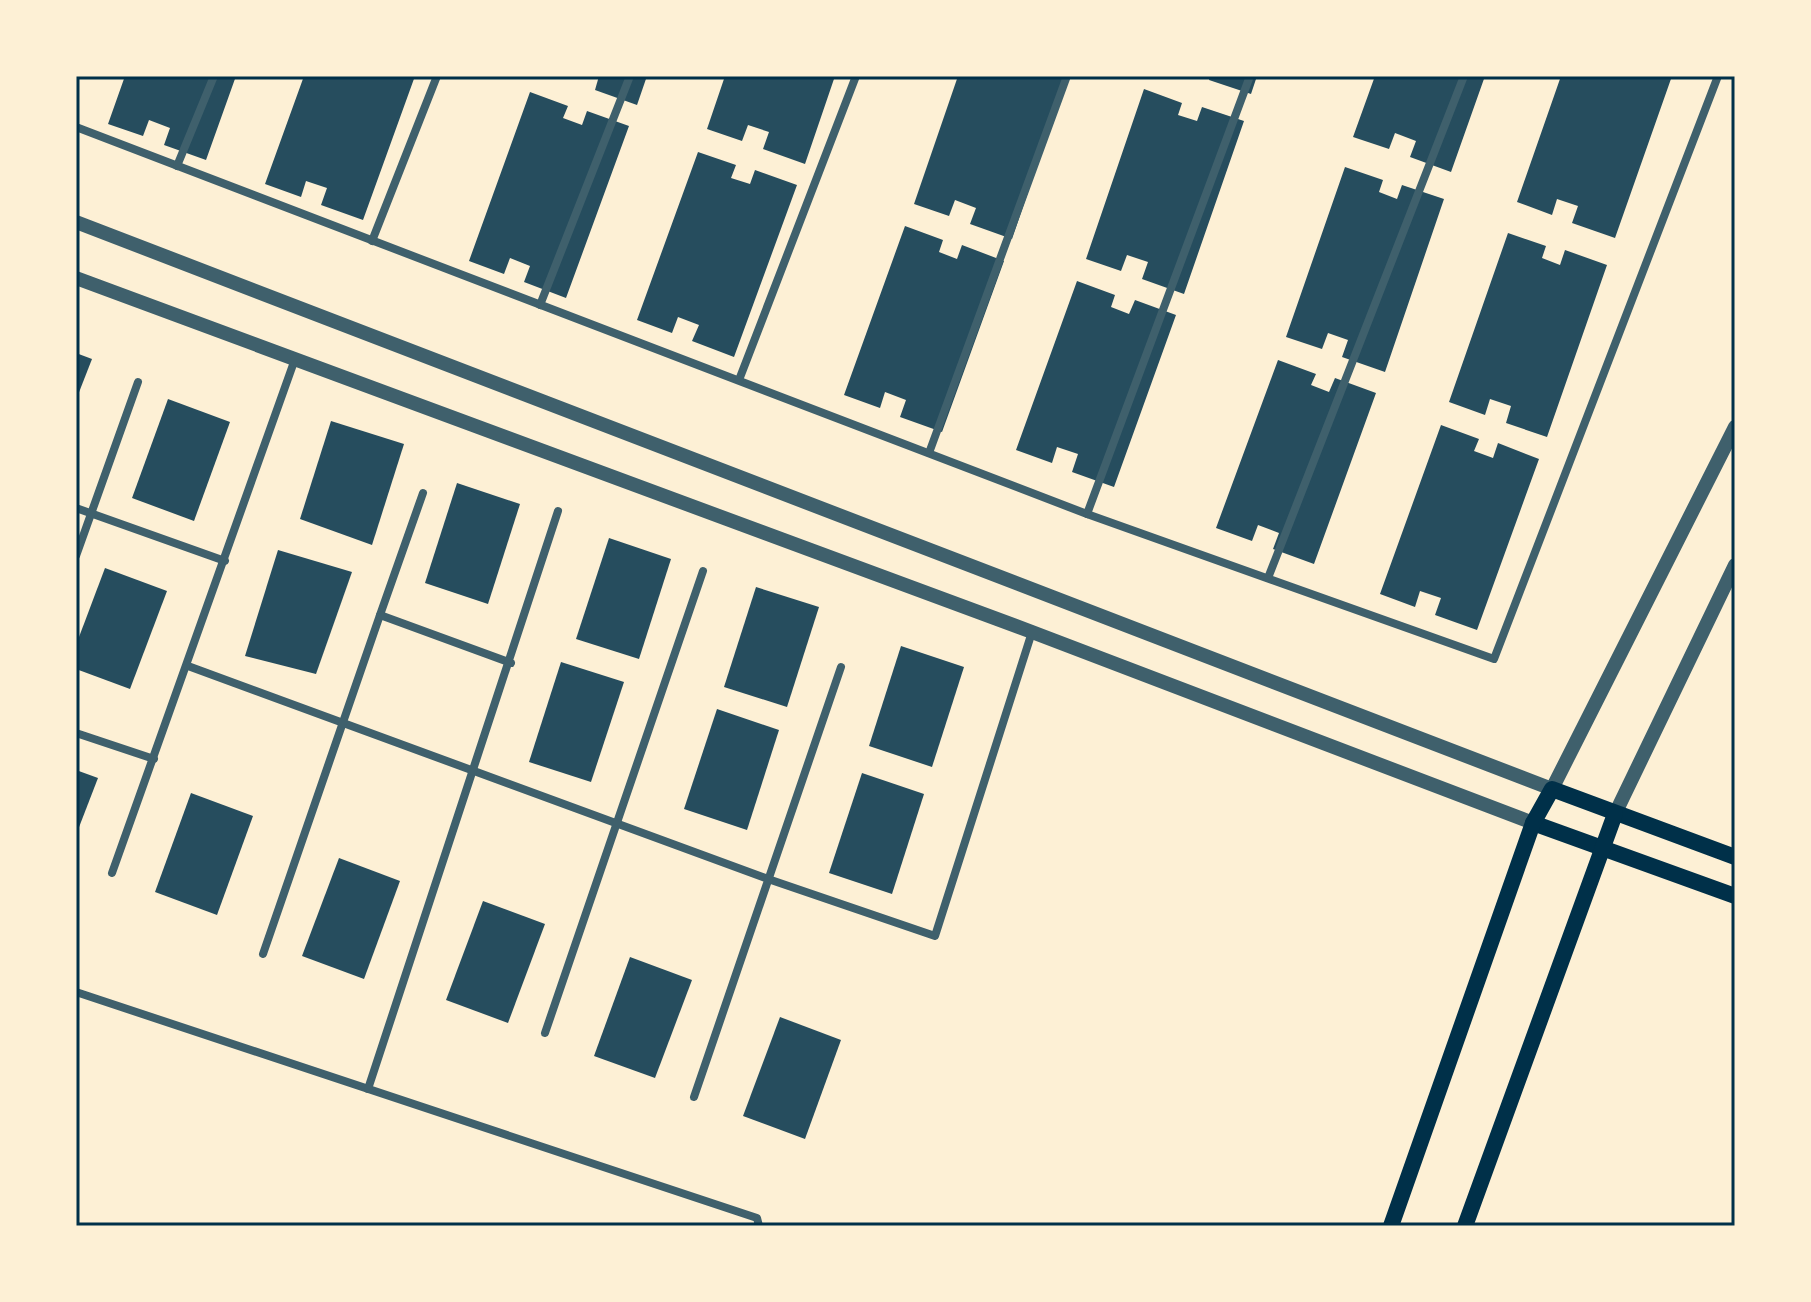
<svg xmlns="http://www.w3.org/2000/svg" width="1811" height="1302" viewBox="0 0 1811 1302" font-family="Ubuntu,sans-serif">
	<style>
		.building { fill: #264d5e }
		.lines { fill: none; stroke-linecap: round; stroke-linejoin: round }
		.minor { stroke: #3f606c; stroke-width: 8 }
		.tertiary { stroke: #3f606c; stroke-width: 14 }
		.secondary { stroke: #003049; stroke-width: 16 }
		.neatline { fill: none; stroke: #003049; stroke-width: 3 }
	</style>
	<rect width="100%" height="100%" fill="#fdf0d5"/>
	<g class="building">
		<polygon points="125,76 236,76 206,160 164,145 170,128 149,120 143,136 108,124"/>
		<polygon points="304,76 415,76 363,220 321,205 327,188 306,181 301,197 265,184"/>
		<polygon points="599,76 647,76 637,105 595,90"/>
		<polygon points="725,76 835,76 805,164 763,149 769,132 748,125 742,141 707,129"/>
		<polygon points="958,76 1068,76 1012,239 970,224 976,208 955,200 949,216 914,204"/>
		<polygon points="1210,76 1257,76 1251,94 1209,80"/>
		<polygon points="1375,76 1485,76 1451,172 1410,157 1416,141 1395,133 1389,149 1353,137"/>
		<polygon points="1561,76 1672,76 1615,238 1572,223 1578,206 1557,199 1552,215 1517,202"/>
		<polygon points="1144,89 1182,103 1178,115 1197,121 1202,107 1244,121 1184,294 1142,279 1148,262 1127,255 1121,271 1086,259"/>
		<polygon points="530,92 568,106 563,118 582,125 587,111 629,126 566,298 524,282 530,266 510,258 504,274 469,261"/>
		<polygon points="698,152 736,165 731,178 750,184 755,170 797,185 734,357 692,341 699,325 678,317 672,333 637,320"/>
		<polygon points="1345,167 1383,180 1379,192 1397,199 1402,185 1444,199 1385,372 1342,357 1348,340 1328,333 1322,349 1286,337"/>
		<polygon points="905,226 943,240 939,252 957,259 962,245 1004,261 942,432 900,417 906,400 885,392 880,408 844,395"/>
		<polygon points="1508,233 1546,246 1542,258 1560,265 1565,250 1607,265 1547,437 1506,423 1511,406 1490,399 1485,415 1449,402"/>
		<polygon points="1077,281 1115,295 1111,307 1129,314 1135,300 1176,315 1114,487 1072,472 1078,454 1057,447 1052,463 1016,450"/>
		<polygon points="76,353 92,359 76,400"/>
		<polygon points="1278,360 1316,374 1311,385 1329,392 1335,378 1376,393 1314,564 1273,549 1279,533 1258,525 1252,541 1216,528"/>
		<polygon points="168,399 230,422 194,521 132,498"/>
		<polygon points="331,421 404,444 372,545 300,519"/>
		<polygon points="1441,425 1479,439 1474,451 1493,458 1498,443 1539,459 1477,630 1435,615 1441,598 1420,591 1415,607 1380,594"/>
		<polygon points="457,483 520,504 488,604 425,583"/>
		<polygon points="609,538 671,559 639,659 576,639"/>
		<polygon points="278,550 352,572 316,674 245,656"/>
		<polygon points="105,568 167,591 130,689 76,669 76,645"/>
		<polygon points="756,587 819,607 787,707 724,687"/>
		<polygon points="901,646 964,667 932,767 869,746"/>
		<polygon points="561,662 624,682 591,782 529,762"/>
		<polygon points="717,709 779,730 747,830 684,809"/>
		<polygon points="76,770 98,778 76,835"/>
		<polygon points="862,773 924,794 892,894 829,873"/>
		<polygon points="191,793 253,816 217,915 155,892"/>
		<polygon points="339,858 400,881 364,979 302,956"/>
		<polygon points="483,901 545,924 508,1023 446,1000"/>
		<polygon points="630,957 692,980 655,1078 594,1056"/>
		<polygon points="780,1017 841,1040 805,1139 743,1116"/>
	</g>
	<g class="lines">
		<g class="minor">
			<polyline points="76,127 1087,514 1494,659 1718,76"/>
			<polyline points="177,166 214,76"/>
			<polyline points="372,241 437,76"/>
			<polyline points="540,305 630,76"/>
			<polyline points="739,380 856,76"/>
			<polyline points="929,453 1067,76"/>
			<polyline points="76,508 225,561"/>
			<polyline points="1087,514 1250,76"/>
			<polyline points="76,556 138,382"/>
			<polyline points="1268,578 1464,76"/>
			<polyline points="380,615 423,493"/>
			<polyline points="188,666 771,880 935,936 1032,632"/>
			<polyline points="76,733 154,759"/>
			<polyline points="112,873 295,359"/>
			<polyline points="263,954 380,615 511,663"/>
			<polyline points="76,992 757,1218 759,1226"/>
			<polyline points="545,1033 703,571"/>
			<polyline points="368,1089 558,511"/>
			<polyline points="694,1097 841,667"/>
		</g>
		<g class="tertiary">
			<polyline points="76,222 1552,789 1735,427"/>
			<polyline points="76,278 1032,632 1533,823"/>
			<polyline points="1615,814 1735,565"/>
		</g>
		<g class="secondary">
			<polyline points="1533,823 1735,896"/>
			<polyline points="1391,1226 1533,823 1552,789 1735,857"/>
			<polyline points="1465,1226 1615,814"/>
		</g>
	</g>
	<rect width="1811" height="1302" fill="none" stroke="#fdf0d5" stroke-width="156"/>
	<rect x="78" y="78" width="1655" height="1146" class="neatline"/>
</svg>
